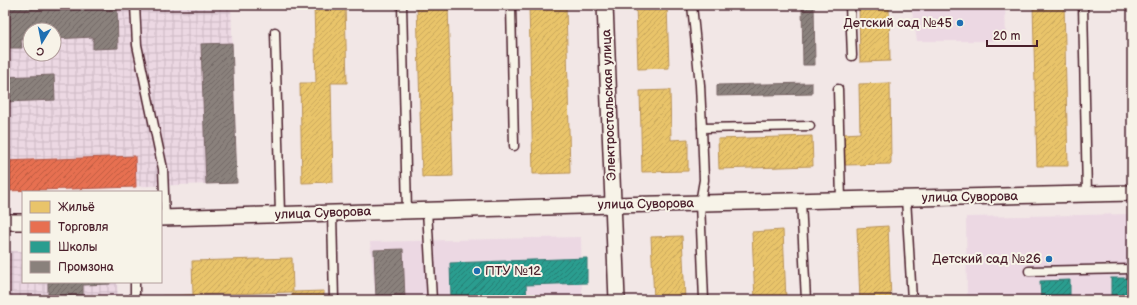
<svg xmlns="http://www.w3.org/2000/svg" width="1137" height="305" viewBox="0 0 1137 305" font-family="'Balsamiq Sans',sans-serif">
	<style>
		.built { fill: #ecd8e3 }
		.industrial { fill: url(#industrial-grid); fill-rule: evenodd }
		.homes { fill: url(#homes-hatch); stroke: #b99257 }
		.shops { fill: url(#shops-hatch); stroke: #b85746 }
		.schools { fill: url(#schools-hatch); stroke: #347771 }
		.industry { fill: url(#industry-hatch); stroke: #776464 }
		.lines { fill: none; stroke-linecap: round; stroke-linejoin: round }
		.service-casing { stroke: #4a1f2b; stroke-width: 11 }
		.minor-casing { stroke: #4a1f2b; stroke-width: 18 }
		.service { stroke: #f7f3e8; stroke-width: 8 }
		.minor { stroke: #f7f3e8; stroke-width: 15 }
		.poi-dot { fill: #1f6fb2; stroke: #f7f3e8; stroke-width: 1.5 }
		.labels { text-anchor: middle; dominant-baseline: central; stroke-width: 4; stroke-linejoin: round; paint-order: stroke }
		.poi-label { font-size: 13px; fill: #4a1f2b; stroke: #f7f3e8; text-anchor: end }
		.street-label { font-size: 13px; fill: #4a1f2b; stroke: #f7f3e8 }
	</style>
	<defs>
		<pattern id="industrial-grid" width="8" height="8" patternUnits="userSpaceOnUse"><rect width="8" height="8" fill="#ecd8e3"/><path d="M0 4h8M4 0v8" fill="none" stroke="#ccb9c3"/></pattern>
		<pattern id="homes-hatch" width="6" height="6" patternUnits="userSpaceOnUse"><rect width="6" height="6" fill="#e9c46a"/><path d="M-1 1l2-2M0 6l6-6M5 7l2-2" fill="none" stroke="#c9a85c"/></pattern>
		<pattern id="shops-hatch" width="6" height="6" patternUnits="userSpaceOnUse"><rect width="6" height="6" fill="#e76f51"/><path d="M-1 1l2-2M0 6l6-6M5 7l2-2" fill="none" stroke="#bd5b43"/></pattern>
		<pattern id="schools-hatch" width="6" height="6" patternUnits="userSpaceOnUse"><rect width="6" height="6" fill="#2a9d8f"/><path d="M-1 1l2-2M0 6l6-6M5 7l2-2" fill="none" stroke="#267f75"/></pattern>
		<pattern id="industry-hatch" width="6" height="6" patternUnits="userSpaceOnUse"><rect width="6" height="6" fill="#8a817c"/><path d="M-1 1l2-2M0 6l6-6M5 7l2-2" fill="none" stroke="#736966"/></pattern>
	</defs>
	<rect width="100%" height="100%" fill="#f2e7e6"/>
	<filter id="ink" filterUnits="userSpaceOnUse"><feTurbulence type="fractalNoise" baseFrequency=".025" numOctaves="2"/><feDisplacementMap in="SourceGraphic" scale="8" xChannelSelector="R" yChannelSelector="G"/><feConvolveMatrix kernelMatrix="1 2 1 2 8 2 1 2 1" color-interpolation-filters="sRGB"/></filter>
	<g filter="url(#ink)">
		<g class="built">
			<polygon points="911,5 1005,5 1006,41 917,41"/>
			<polygon points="1132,214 1132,300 967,300 966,217"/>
			<polygon points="581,237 582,300 376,300 370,242"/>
		</g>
		<g class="industrial">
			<path d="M5 5H231L237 183 5 191ZM30 30H54V54H30Z"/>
			<polygon points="5,251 23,251 23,282 117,282 118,300 5,300"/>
		</g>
		<g class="homes">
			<polygon points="314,5 345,5 347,83 331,83 333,182 302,183 300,83 316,83"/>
			<polygon points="417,5 448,5 453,176 422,177"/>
			<polygon points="529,5 566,5 570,173 533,174"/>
			<polygon points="636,5 667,5 669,68 638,69"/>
			<polygon points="859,5 889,5 890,61 860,62"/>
			<polygon points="1033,5 1064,5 1068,166 1037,166"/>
			<polygon points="890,83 891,164 845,165 844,134 860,133 859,84"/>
			<polygon points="670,90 671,140 688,139 688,171 642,172 640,91"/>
			<polygon points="812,136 813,166 719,169 718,139"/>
			<polygon points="888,226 891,300 860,300 857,228"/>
			<polygon points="783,230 786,300 755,300 752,232"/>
			<polygon points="682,236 685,300 654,300 651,237"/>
			<polygon points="292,258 293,292 324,291 324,300 292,300 292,292 195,295 195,300 162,300 162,296 193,295 192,261"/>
		</g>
		<polygon class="shops" points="135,156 136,187 5,191 5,161"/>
		<g class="schools">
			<polygon points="587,258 587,283 526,285 527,300 497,300 497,297 451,299 450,263"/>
			<rect x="1111" y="278" width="21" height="22"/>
			<polygon points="1070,280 1070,300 1041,300 1040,281"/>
		</g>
		<g class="industry">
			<polygon points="7,5 117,5 118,48 93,49 93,37 54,39 54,30 30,30 30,39 21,40 22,48 8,48"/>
			<polygon points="802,5 814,5 815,65 803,65"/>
			<polygon points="232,43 237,183 206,184 201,44"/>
			<polygon points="54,75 55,100 5,102 5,77"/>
			<polygon points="812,83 812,94 717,96 717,85"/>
			<polygon points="403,249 405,300 376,300 374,250"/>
			<polygon points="48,282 110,282 110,284 83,285 83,300 48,300"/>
		</g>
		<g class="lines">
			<g class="service-casing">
				<g id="service">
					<polyline points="135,5 137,45 163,169 165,218"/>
					<polyline points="402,5 407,211"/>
					<polyline points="511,5 514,146"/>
					<polyline points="692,5 700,85 702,128 704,180 700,203 704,300"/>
					<polyline points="850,5 852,56"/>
					<polyline points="1083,5 1087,194"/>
					<polyline points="275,32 280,214"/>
					<polyline points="838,89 841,200"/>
					<polyline points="702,128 810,126"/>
					<polyline points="906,198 912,300"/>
					<polyline points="801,201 806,300"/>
					<polyline points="427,210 432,300"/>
					<polyline points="332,213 334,300"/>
					<polyline points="1029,271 1132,269"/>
					<polyline points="135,282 135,300"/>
				</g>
			</g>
			<g class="minor-casing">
				<g id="minor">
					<polyline points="605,5 617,300"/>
					<polyline points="161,218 613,205 1132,193"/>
					<polyline points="5,222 23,222"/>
				</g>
			</g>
			<use href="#service" class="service"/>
			<use href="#minor" class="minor"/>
		</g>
	</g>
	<g class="poi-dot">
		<circle cx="960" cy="23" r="4"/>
		<circle cx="1049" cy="259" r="4"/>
		<circle cx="477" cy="271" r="4"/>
	</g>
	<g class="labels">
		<g class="poi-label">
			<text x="952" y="23">Детский сад №45</text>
			<text x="1041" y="259">Детский сад №26</text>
			<text x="485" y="271" text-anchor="start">ПТУ №12</text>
		</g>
		<g class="street-label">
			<text transform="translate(609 105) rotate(-92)">Электростальская улица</text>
			<text transform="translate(970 197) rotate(-1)">улица Суворова</text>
			<text transform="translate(646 204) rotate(-1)">улица Суворова</text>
			<text transform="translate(323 213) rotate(-2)">улица Суворова</text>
		</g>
	</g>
	<rect width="1137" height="305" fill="none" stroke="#f7f3e8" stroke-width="20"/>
	<rect x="10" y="10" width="1117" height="285" fill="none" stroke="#4a1f2b" stroke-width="1.5" filter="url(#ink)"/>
	<rect x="22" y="191" width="140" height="92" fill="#f7f3e8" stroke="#b29e9c"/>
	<rect x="30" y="201" width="20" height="12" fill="#e9c46a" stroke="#b29e9c"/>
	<text x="58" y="211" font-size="12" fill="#4a1f2b">Жильё</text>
	<rect x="30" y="221" width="20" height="12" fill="#e76f51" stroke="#b29e9c"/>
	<text x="58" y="231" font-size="12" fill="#4a1f2b">Торговля</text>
	<rect x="30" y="241" width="20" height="12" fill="#2a9d8f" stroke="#b29e9c"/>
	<text x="58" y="251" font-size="12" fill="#4a1f2b">Школы</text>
	<rect x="30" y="261" width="20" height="12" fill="#8a817c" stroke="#b29e9c"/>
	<text x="58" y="271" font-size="12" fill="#4a1f2b">Промзона</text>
	<g transform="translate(42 42) rotate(190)"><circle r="19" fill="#f7f3e8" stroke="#b29e9c"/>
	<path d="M0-3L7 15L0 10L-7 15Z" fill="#1f6fb2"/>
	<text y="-6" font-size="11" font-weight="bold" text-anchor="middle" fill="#4a1f2b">С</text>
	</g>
	<path d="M987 40v6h50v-6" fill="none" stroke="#4a1f2b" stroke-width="2"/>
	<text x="993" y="40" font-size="12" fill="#4a1f2b" stroke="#f7f3e8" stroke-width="3" paint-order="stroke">20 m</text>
</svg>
